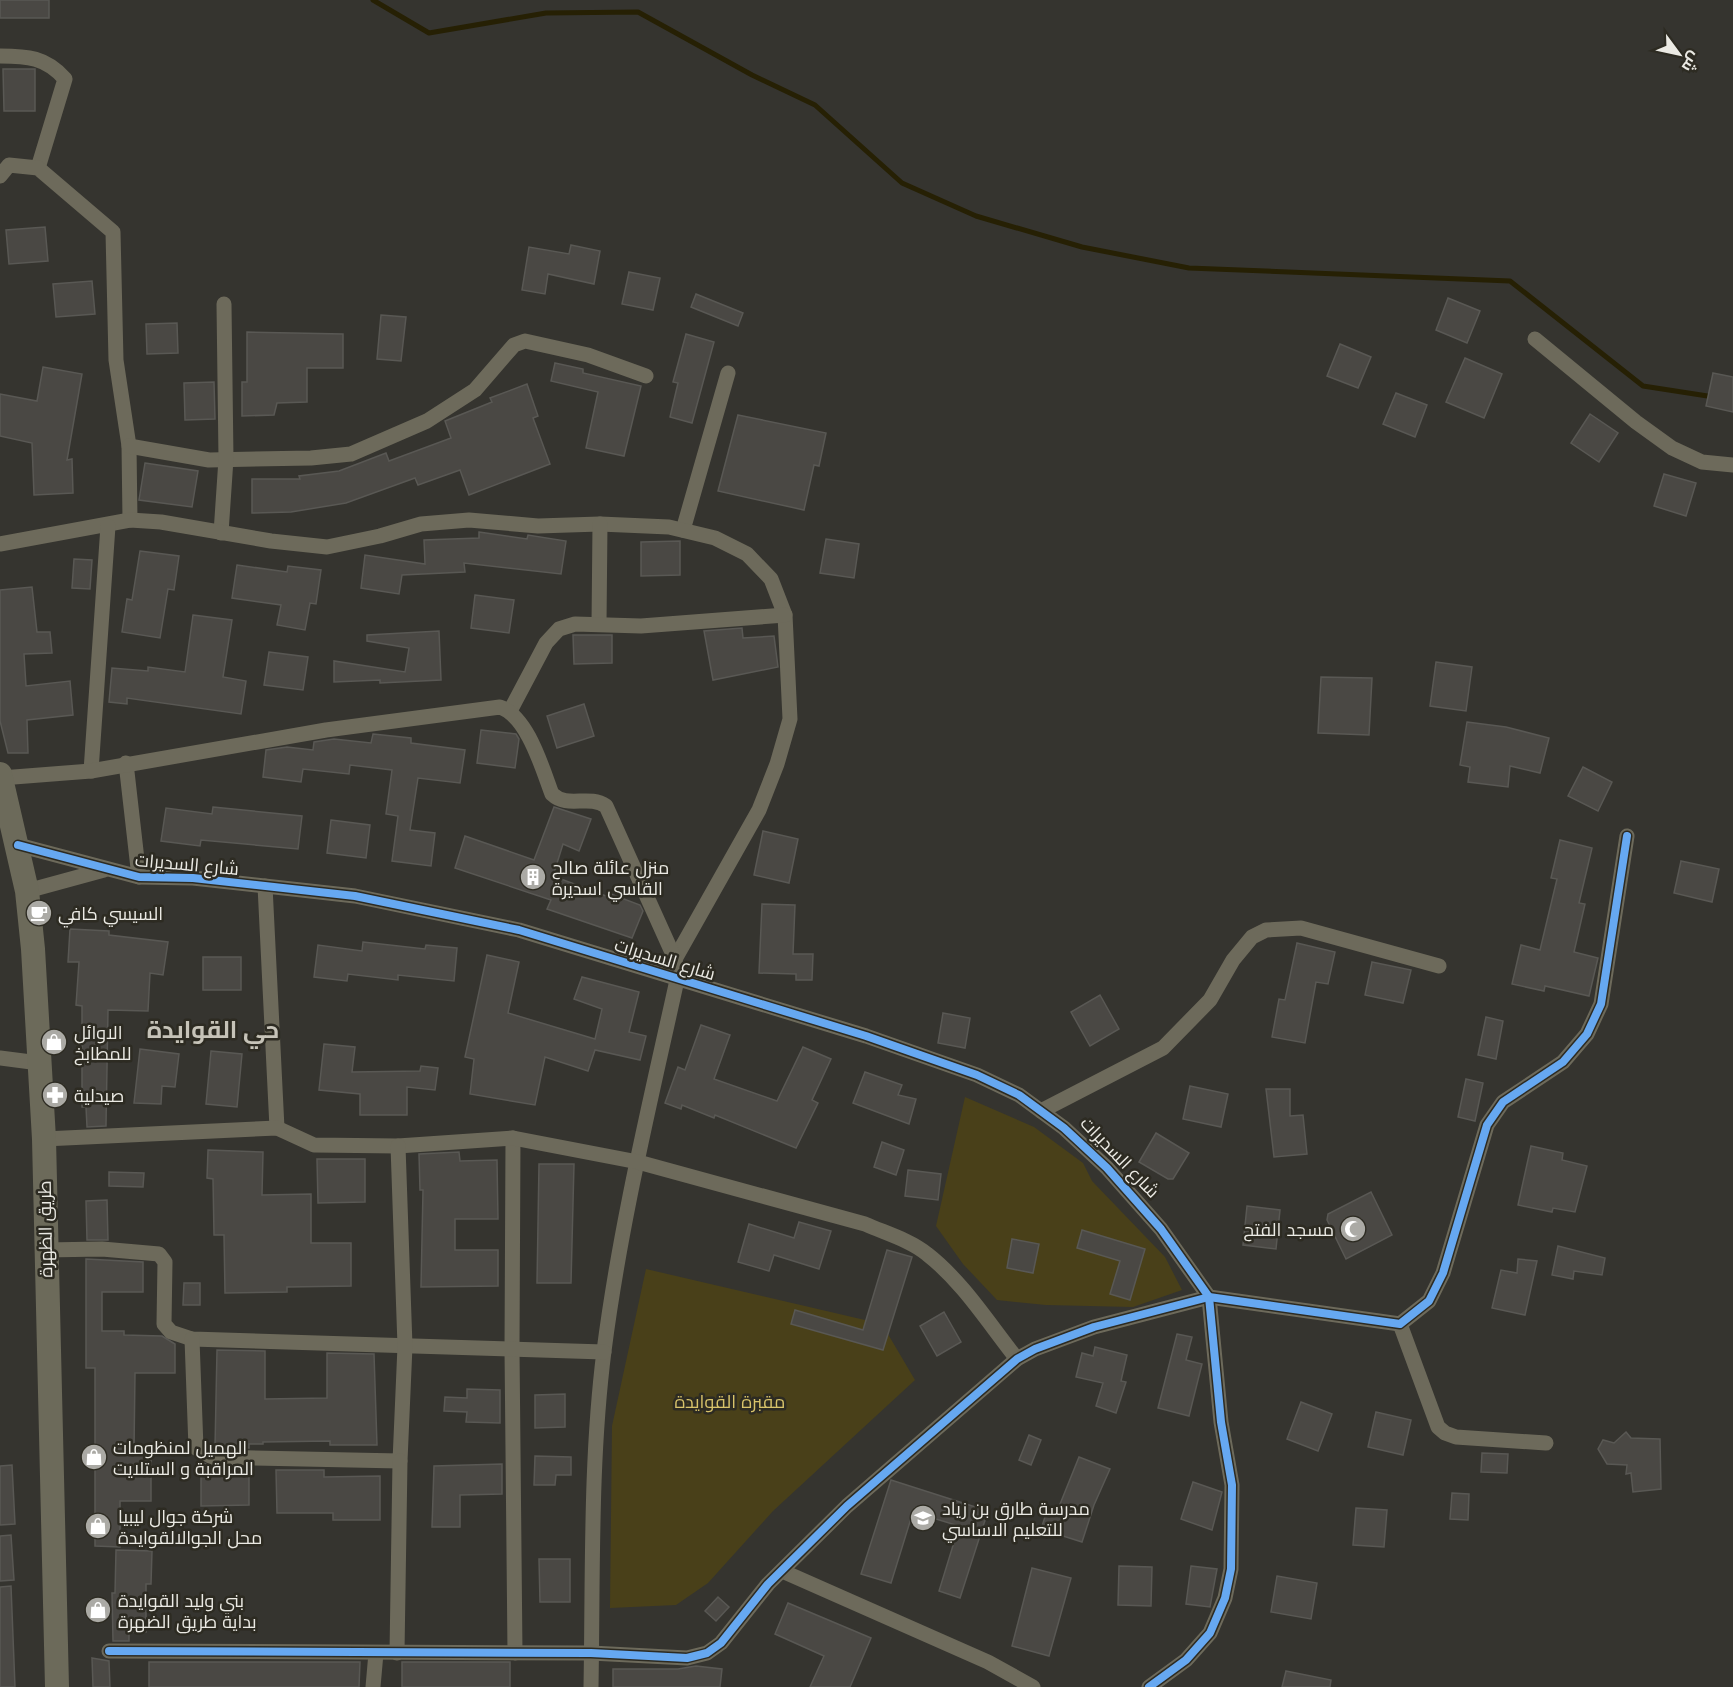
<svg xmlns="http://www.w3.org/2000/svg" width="1733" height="1687" viewBox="0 0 1733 1687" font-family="Inter,Cairo,sans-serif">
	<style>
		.green { fill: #494019 }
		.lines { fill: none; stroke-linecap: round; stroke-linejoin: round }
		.stream { stroke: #262004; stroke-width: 5 }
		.building { fill: #4a4844; stroke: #595854; stroke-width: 1.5 }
		.street { stroke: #6d6a5b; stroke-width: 15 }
		.primary { stroke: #6c6a5a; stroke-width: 24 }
		.cycleway-casing { stroke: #2d2b22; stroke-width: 11 }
		.cycleway { stroke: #66a8f1; stroke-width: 8 }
		.labels { text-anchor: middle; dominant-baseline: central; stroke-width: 5; stroke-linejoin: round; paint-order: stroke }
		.street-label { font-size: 18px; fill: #ebeae4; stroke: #2d2b22 }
		.poi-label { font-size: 18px; fill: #ebeae4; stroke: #2d2b22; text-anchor: start }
		.park-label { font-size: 18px; fill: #d8c36a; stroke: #2d2b22 }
		.district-label { font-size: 24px; font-weight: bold; fill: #c6c3b8; stroke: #2d2b22 }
	</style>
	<rect width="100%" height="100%" fill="#35342f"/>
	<g class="green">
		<polygon points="965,1097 1034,1127 1083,1163 1092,1181 1165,1257 1182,1290 1133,1307 1046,1305 997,1300 963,1264 936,1226"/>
		<polygon points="646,1269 882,1324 915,1380 773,1511 708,1583 676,1605 610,1608 612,1426"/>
	</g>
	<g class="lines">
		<polyline class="stream" points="373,0 429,33 546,13 638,12 752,75 815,105 902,183 976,216 1082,247 1189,268 1510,281 1643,386 1714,397"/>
	</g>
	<g class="building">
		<rect x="0" y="0" width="49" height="18"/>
		<polygon points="3,69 35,69 35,111 4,111"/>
		<polygon points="45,227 48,261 9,264 6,230"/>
		<polygon points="571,245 600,251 594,284 548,274 545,294 522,290 529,247 569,254"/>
		<polygon points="629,272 660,278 653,310 622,304"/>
		<polygon points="92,281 95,314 56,317 53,284"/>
		<polygon points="696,294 743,313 738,326 691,307"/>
		<polygon points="1448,298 1480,311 1467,343 1436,330"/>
		<polygon points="381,315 406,317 401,361 377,359"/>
		<polygon points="177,323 178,353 147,354 146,324"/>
		<polygon points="247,332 343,334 343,368 307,368 307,402 277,403 274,415 242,416 242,382 247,382"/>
		<polygon points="686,334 714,342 692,423 670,417 678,383 673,382"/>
		<polygon points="1340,344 1371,357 1358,388 1327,376"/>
		<polygon points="1465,358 1502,374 1484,418 1446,402"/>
		<polygon points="555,363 583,369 583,373 641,386 624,456 586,448 598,392 551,381"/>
		<polygon points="43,367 82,374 67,460 72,459 73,493 34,495 32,443 0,436 0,394 37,401"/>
		<polygon points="1713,373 1733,377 1733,412 1706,406"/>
		<polygon points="214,382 215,419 185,420 184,383"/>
		<polygon points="527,384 538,416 533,418 550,464 469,495 460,470 418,485 415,478 346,503 291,512 252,513 252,479 300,479 299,476 339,471 386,453 389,461 451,438 445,421 492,402 490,398"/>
		<polygon points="1396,393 1427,405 1415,437 1383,424"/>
		<polygon points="1590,414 1618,433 1599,462 1571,443"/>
		<polygon points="738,415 826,433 819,466 814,465 804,510 718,491"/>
		<polygon points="145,463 198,471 192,507 139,500"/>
		<polygon points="1664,474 1696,483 1686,516 1654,506"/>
		<polygon points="479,532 527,539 528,535 566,541 561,574 464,563 465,572 402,575 399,594 361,588 365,555 425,564 424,540 479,538"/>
		<polygon points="826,539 859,544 854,578 820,573"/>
		<polygon points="680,541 680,575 641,576 641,542"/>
		<polygon points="140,551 179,556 174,590 168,589 160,638 122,632 127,599 132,600"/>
		<polygon points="74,559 92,560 90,589 72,588"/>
		<polygon points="237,565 287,572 288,566 321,570 316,604 310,603 305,630 277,625 281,605 232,598"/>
		<polygon points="32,587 37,632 50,632 52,653 24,654 26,686 70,681 73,715 27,720 28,753 8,753 0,721 0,590"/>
		<polygon points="475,595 514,600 509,633 471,628"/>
		<polygon points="193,615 232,620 223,677 246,681 241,714 127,698 127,704 109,702 112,668 148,671 148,667 185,672"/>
		<polygon points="742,628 743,638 774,636 778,667 713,680 704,631"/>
		<polygon points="439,631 441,680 380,683 380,680 334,682 334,661 405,672 409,648 367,641 367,635"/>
		<polygon points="573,635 612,635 612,663 574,664"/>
		<polygon points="269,652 308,657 303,690 264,685"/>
		<polygon points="1436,662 1472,667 1466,711 1430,706"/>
		<polygon points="1321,677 1372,678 1369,735 1318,733"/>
		<polygon points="584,704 594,736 557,748 547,716"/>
		<polygon points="1467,722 1506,727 1549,738 1540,773 1510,766 1508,787 1468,782 1470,767 1460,765"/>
		<polygon points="481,730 516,734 519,739 515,768 477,763"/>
		<polygon points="373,734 411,738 411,743 465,750 460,783 418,778 410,830 435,833 431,866 392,861 398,816 386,814 392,770 350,765 349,774 303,769 301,782 263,777 266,750 287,747 313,750 314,742 334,739 371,743"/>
		<polygon points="1583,767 1612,782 1598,811 1568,796"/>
		<polygon points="213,807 302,816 298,849 201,840 200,846 161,841 166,808 212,814"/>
		<polygon points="554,807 591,819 579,851 563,844 553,876 606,896 608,893 640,905 643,911 632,938 547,909 551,900 455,868 465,836 534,860"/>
		<polygon points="331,820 370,825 366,858 327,853"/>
		<polygon points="763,831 798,839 789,883 754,875"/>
		<polygon points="1560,840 1592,848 1579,903 1585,904 1574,952 1598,958 1589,996 1545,986 1544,991 1512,984 1521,945 1540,950 1557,879 1551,878"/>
		<polygon points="1681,861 1719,869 1712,902 1674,893"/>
		<polygon points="762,904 795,905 793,954 813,954 812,980 796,980 796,974 759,973"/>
		<polygon points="70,929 109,931 109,935 168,942 163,975 150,973 148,1011 108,1010 106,1126 87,1127 86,1107 82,1107 82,1006 76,1005 79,962 68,962"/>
		<polygon points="363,942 425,949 426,945 457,948 454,981 398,975 398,980 348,974 347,981 314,977 318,945 362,951"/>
		<polygon points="1297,943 1335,952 1328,984 1316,982 1305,1043 1272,1037 1279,999 1285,1000"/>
		<polygon points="487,955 519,962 508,1013 595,1039 602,1009 574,999 582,977 639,992 629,1032 646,1036 640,1060 595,1050 588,1071 545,1057 535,1105 470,1094 474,1059 465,1057"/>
		<rect x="203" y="957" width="38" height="33"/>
		<polygon points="1372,962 1411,970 1403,1003 1365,995"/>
		<polygon points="1100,995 1119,1029 1090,1046 1071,1012"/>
		<polygon points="943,1013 970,1018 965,1048 938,1043"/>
		<polygon points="1486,1017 1503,1021 1496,1059 1478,1055"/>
		<polygon points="701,1025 730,1035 714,1079 777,1101 803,1047 831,1059 812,1100 818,1103 796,1148 715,1115 714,1118 682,1105 681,1109 665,1103 678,1067 685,1070"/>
		<polygon points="324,1044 355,1047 352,1072 420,1071 421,1066 438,1068 435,1090 407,1087 407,1115 360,1115 360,1094 319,1090"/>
		<polygon points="140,1049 179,1054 175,1087 162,1086 161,1104 134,1103"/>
		<polygon points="211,1051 242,1054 237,1107 206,1104"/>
		<polygon points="865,1072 902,1085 898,1095 916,1099 909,1124 853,1103"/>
		<polygon points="1466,1079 1483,1083 1475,1121 1458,1117"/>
		<polygon points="1190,1086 1228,1094 1221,1127 1183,1119"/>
		<polygon points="1266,1089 1290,1089 1290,1116 1303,1115 1307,1154 1274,1157"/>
		<polygon points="1156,1133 1189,1153 1173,1179 1168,1179 1139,1162"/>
		<polygon points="882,1142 904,1150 896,1175 874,1167"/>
		<polygon points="1531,1146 1563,1153 1562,1160 1587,1166 1575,1212 1553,1208 1552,1212 1518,1205"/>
		<polygon points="208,1150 263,1152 262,1195 311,1194 311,1243 351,1243 351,1286 287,1287 287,1292 225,1293 224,1235 214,1235 213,1179 207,1178"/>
		<polygon points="459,1152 460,1161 497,1160 498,1219 455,1219 455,1250 498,1250 498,1286 421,1287 423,1190 420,1190 419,1154"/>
		<polygon points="317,1159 365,1159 365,1202 318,1203"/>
		<polygon points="539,1164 574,1164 571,1283 537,1283"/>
		<polygon points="908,1170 941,1174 938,1200 905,1196"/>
		<polygon points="109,1172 144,1173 143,1187 109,1186"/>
		<polygon points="1371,1192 1392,1235 1346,1259 1327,1220 1328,1214"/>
		<polygon points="107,1200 108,1240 87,1240 86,1201"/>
		<polygon points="1247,1206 1280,1210 1276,1249 1243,1245"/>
		<polygon points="799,1222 831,1231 819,1269 774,1255 769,1271 738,1262 749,1224 794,1238"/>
		<polygon points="1082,1230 1145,1249 1130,1300 1110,1294 1120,1261 1077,1248"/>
		<polygon points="1012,1239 1039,1244 1033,1273 1007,1268"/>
		<polygon points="1558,1246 1605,1258 1602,1275 1574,1271 1573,1279 1552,1275"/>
		<polygon points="887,1250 912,1257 883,1350 791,1324 795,1310 863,1330"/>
		<polygon points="86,1259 143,1262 143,1292 102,1292 102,1331 124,1331 124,1335 162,1336 175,1344 175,1373 135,1373 134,1450 151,1449 151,1501 120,1501 120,1547 95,1546 95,1368 86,1368"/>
		<polygon points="1518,1259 1537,1261 1525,1315 1492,1308 1501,1270 1517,1273"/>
		<polygon points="184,1283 200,1283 200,1305 183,1305"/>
		<polygon points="944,1312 961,1342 937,1356 920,1326"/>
		<polygon points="1177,1334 1192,1337 1186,1360 1202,1364 1189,1416 1158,1408"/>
		<polygon points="1095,1347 1127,1355 1121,1381 1126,1382 1116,1413 1096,1406 1103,1383 1076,1377 1082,1353 1093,1356"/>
		<polygon points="217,1350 265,1351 265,1399 327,1398 327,1353 374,1354 377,1445 330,1445 330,1441 263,1442 263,1444 249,1444 249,1448 215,1447"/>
		<polygon points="467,1389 500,1390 500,1423 466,1422 467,1412 444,1411 445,1397 467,1398"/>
		<polygon points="565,1394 565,1427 535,1428 535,1395"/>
		<polygon points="1301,1402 1332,1414 1318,1451 1287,1439"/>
		<polygon points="1376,1412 1411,1420 1403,1455 1368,1447"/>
		<polygon points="1626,1432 1631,1438 1660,1439 1661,1489 1633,1492 1631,1473 1626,1474 1627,1465 1607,1464 1598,1449 1603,1440 1614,1443"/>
		<polygon points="1029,1435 1041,1440 1031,1465 1019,1460"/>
		<polygon points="1482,1453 1508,1454 1507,1473 1481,1472"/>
		<polygon points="535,1456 571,1457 571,1475 556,1475 555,1485 534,1485"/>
		<polygon points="1079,1457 1110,1469 1094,1505 1082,1542 1041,1529 1047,1511 1056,1514"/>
		<polygon points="201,1462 212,1467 249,1468 249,1505 201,1506"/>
		<polygon points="502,1464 502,1494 460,1495 460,1527 432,1527 434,1466"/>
		<polygon points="12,1465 15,1524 0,1525 0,1466"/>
		<polygon points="276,1470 324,1470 324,1477 380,1476 380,1520 333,1520 333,1513 277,1513"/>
		<polygon points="891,1480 988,1511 960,1598 939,1591 959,1526 913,1512 891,1583 861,1574"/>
		<polygon points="1193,1482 1222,1492 1212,1530 1181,1519"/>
		<polygon points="1452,1493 1469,1494 1468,1520 1450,1519"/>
		<polygon points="1356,1508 1387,1510 1384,1547 1353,1545"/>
		<polygon points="11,1535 14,1580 0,1581 0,1536"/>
		<polygon points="116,1550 152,1551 151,1584 146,1584 146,1632 129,1632 129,1641 113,1641 112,1593 115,1593"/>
		<polygon points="539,1559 570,1559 570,1602 540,1602"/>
		<polygon points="1119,1566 1152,1567 1151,1606 1118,1605"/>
		<polygon points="1191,1566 1217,1569 1210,1607 1186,1604"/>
		<polygon points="1032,1568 1071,1578 1049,1656 1012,1646"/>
		<polygon points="1277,1576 1317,1583 1311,1619 1271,1612"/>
		<polygon points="11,1586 15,1687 0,1687 0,1587"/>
		<polygon points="718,1597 729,1607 716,1621 705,1611"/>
		<polygon points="788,1603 871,1638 850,1687 810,1687 824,1656 775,1634"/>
		<polygon points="92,1658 109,1661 110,1687 93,1687"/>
		<polygon points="149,1662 360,1662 359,1687 149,1687"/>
		<rect x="402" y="1662" width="108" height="25"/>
		<polygon points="696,1666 722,1669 720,1687 613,1687 613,1669 678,1669"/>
		<polygon points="1286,1671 1331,1680 1330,1687 1282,1687"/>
	</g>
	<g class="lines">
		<g class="street">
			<path d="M0 56C27 56 46 57 65 79L38 168"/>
			<polyline points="0,176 9,165 38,168 113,232 116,360 129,446 130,520"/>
			<polyline points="1535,339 1636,422 1672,448 1702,462 1733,465"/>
			<polyline points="129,446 209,460 311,458 351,454 427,421 475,390 514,345 525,341 588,355 646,376"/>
			<polyline points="683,530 728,373"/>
			<polyline points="221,533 226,459 224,304"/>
			<polyline points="0,544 130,520 161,522 271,541 327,547 380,536 421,524 469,520 538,526 600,524 669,527 715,538 747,554 771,579 785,615 790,719 777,764 759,810 675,959"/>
			<polyline points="599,624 600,524"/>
			<polyline points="510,711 546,643 559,629 575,624 641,626 785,615"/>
			<polyline points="126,763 139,877"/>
			<polyline points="91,771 108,526"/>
			<path d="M1 778 91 771 326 730 500 707C528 717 542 768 552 794 568 809 588 794 606 806L675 959 677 980C650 1103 620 1226 604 1351 590 1462 593 1575 591 1687"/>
			<polyline points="18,845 139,877 193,878 355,896 519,930 866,1036 977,1075 1019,1095 1064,1128 1107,1168 1161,1229 1209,1297 1221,1422 1232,1485 1231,1569 1225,1598 1210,1633 1186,1660 1149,1687"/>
			<polyline points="265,886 277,1128"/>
			<polyline points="27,891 104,870"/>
			<polyline points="0,1058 39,1063"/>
			<polyline points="1041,1111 1163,1048 1210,1000 1233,960 1252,937 1266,930 1301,928 1439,966"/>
			<polyline points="513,1138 512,1349 515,1653"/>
			<path d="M44 1139 277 1128 314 1145 398 1146 513 1138 638 1162 865 1224C885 1233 910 1240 927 1254 963 1282 989 1324 1017 1359"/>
			<polyline points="45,1250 102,1249 159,1254 165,1262 164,1324 171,1332 192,1339 604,1352"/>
			<polyline points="1400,1324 1438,1427 1445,1433 1456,1437 1546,1443"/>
			<polyline points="192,1339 196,1448 212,1457 400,1461 405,1346 398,1146"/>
			<polyline points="782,1571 988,1662 1033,1687"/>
			<polyline points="109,1651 591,1653 687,1658 707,1653 721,1643 768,1584 847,1506 1017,1359 1035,1349 1094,1327 1209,1297 1400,1324 1429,1301 1443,1273 1487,1125 1503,1102 1563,1062 1587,1034 1601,1004 1627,836"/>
			<polyline points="397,1653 400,1461"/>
			<polyline points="373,1687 376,1653"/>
		</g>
		<polyline class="primary" points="0,774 27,891 33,949 44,1139 57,1687"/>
		<g class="cycleway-casing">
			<g id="cycleway">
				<polyline points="18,845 139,877 193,878 355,896 519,930 866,1036 977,1075 1019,1095 1064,1128 1107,1168 1161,1229 1209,1297 1221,1422 1232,1485 1231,1569 1225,1598 1210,1633 1186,1660 1149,1687"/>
				<polyline points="109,1651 591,1653 687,1658 707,1653 721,1643 768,1584 847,1506 1017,1359 1035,1349 1094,1327 1209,1297 1400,1324 1429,1301 1443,1273 1487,1125 1503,1102 1563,1062 1587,1034 1601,1004 1627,836"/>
			</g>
		</g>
		<use href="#cycleway" class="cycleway"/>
	</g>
	<defs>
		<g id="building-disc" transform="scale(1.35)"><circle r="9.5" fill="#abaaa5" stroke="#2d2b22"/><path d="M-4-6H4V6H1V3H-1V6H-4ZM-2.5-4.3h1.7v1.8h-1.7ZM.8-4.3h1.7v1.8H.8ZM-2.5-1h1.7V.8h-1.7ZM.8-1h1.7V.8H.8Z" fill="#fff"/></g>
		<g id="cafe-disc" transform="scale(1.35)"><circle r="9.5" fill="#abaaa5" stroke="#2d2b22"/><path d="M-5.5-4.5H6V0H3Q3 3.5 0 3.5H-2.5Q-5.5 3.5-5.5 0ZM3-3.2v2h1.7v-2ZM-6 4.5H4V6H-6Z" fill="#fff"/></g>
		<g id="shop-disc" transform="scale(1.35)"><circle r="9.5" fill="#abaaa5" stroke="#2d2b22"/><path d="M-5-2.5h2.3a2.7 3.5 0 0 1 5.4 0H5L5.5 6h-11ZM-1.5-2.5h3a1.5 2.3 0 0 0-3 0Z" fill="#fff"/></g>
		<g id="pharmacy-disc" transform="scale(1.35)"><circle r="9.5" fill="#abaaa5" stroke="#2d2b22"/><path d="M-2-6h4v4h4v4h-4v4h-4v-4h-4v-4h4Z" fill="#fff"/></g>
		<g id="mosque-disc" transform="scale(1.35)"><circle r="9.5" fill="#abaaa5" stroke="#2d2b22"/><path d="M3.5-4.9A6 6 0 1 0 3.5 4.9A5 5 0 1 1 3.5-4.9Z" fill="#fff"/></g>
		<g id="school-disc" transform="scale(1.35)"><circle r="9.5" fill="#abaaa5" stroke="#2d2b22"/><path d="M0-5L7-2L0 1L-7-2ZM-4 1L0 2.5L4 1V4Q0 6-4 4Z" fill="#fff"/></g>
	</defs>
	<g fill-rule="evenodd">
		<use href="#building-disc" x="533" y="877"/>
		<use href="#cafe-disc" x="39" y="913"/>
		<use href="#shop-disc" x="54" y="1042"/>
		<use href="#pharmacy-disc" x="55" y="1095"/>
		<use href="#mosque-disc" x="1353" y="1229"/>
		<use href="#shop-disc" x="94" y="1457"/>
		<use href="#school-disc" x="923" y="1518"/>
		<use href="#shop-disc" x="98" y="1526"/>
		<use href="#shop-disc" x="98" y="1610"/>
	</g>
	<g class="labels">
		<g class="street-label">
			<text transform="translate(187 864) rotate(5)">شارع السديرات</text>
			<text transform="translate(665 959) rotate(17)">شارع السديرات</text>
			<text transform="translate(1120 1157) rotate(46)">شارع السديرات</text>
			<text transform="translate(45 1229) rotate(-91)">طريق الظهرة</text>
		</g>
		<g class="poi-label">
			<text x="552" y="867">منزل عائلة صالح<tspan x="552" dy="21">القاسي اسديرة</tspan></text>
			<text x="58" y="913">السيسي كافي</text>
			<text x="74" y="1032">الاوائل<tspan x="74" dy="21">للمطابخ</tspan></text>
			<text x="74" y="1095">صيدلية</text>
			<text x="1334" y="1229" text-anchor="end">مسجد الفتح</text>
			<text x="113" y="1447">الهميل لمنظومات<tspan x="113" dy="21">المراقبة و الستلايت</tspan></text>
			<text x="942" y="1508">مدرسة طارق بن زياد<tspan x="942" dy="21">للتعليم الاساسي</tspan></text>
			<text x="118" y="1516">شركة جوال ليبيا<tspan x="118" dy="21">محل الجوالالقوايدة</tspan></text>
			<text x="118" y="1600">بني وليد القوايدة<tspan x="118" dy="21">بداية طريق الضهرة</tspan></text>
		</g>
		<g class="park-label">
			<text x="730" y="1401">مقبرة القوايدة</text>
		</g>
		<g class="district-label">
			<text x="213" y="1029">حي القوايدة</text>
		</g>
	</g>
	<g transform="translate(1679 54) rotate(123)" stroke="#2d2b22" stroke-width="4.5" paint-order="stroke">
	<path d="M0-4.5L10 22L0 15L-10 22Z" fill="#ebeae4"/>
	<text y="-9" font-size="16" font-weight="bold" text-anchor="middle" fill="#ebeae4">ش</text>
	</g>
</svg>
